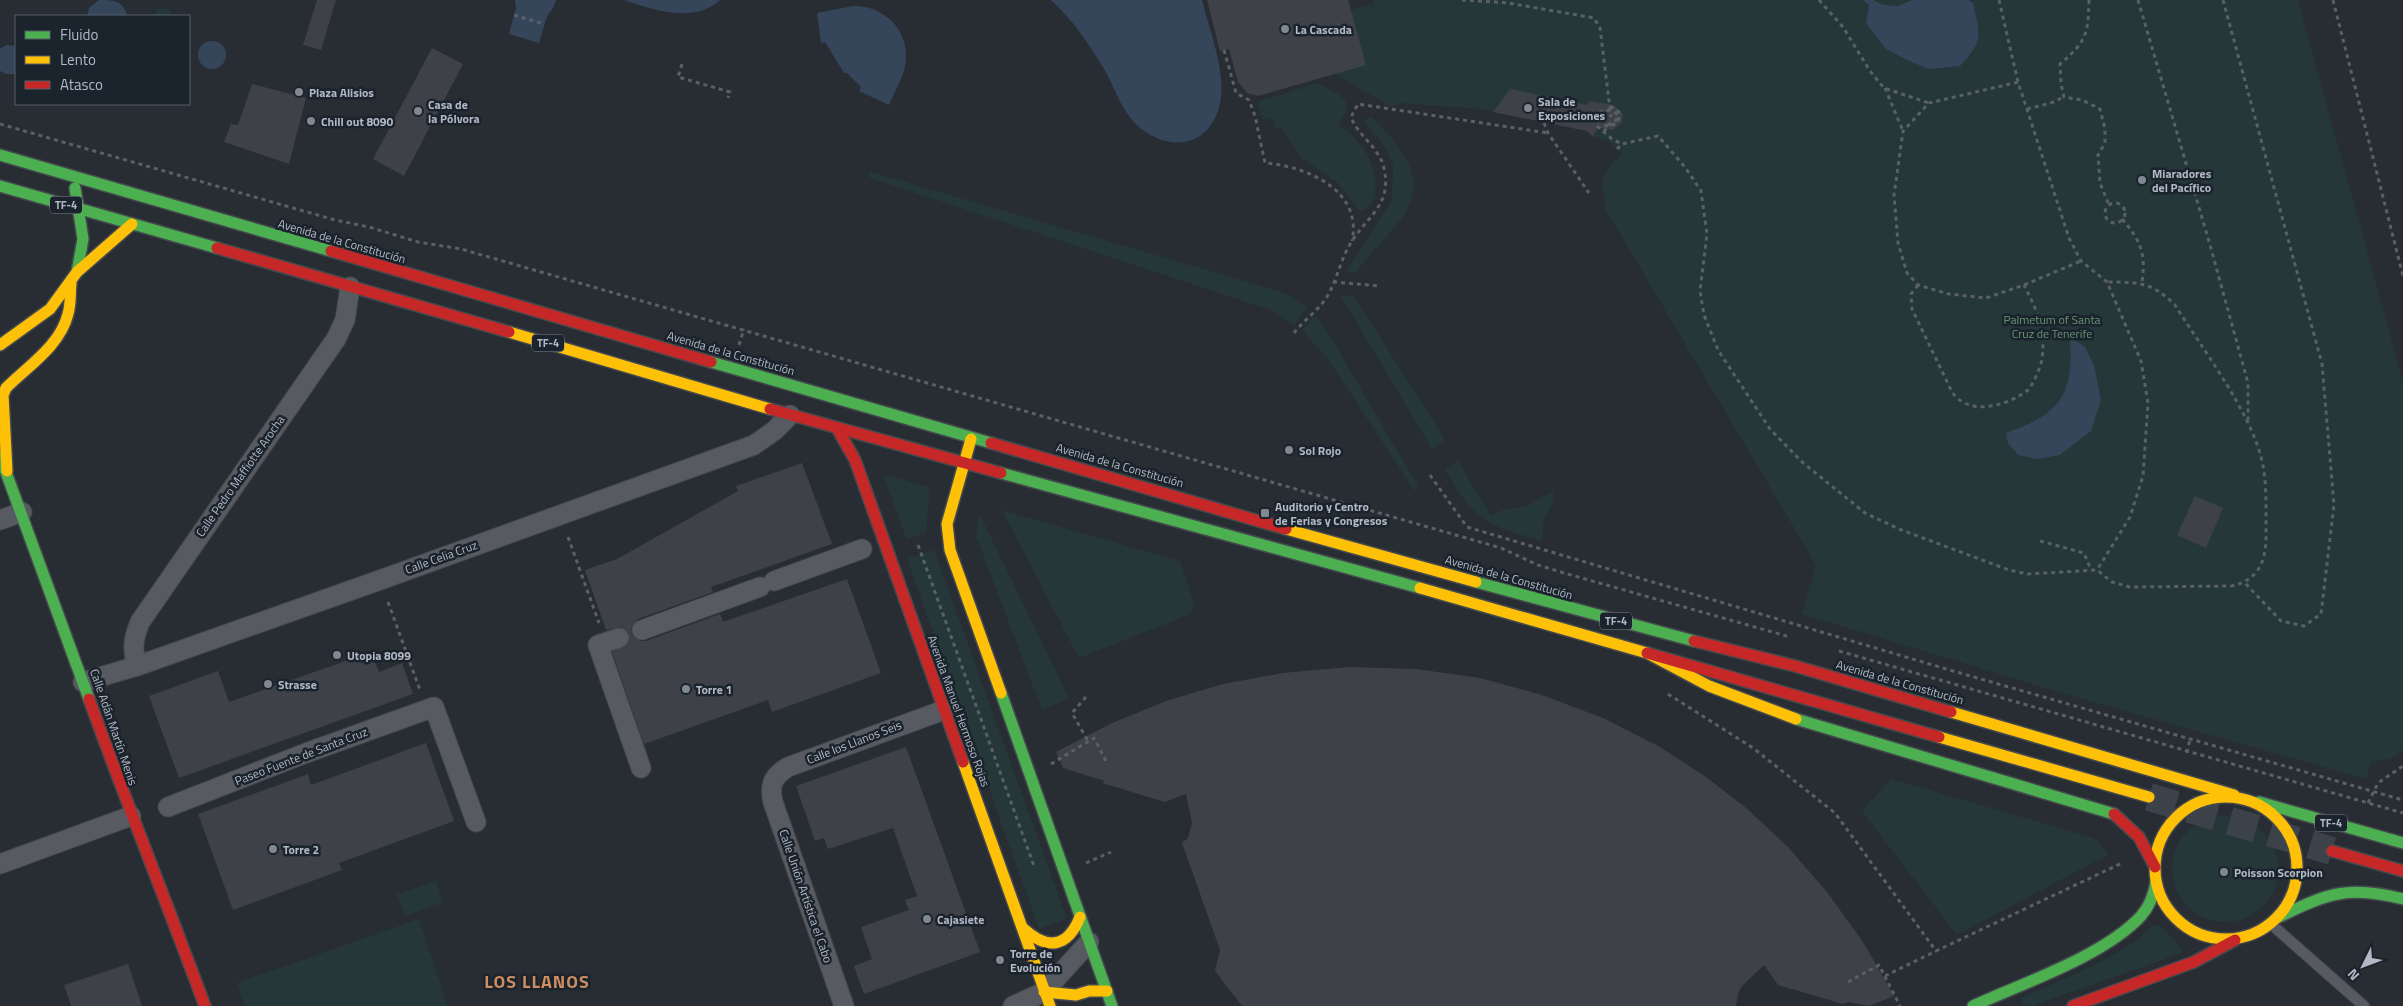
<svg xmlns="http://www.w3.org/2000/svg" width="2403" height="1006" viewBox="0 0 2403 1006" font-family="'Titillium Web',sans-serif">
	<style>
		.green { fill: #253739 }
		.water { fill: #35465b }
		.building { fill: #3e4248 }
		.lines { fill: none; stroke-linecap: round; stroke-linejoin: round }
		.highway-tunnel { stroke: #3c4249; stroke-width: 28; stroke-dasharray: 28 14; stroke-linecap: butt }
		.lane-casing { stroke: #44494e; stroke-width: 12 }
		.street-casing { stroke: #44494e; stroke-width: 21 }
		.fast-casing { stroke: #44494e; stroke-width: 14 }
		.slow-casing { stroke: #44494e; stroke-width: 14 }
		.jam-casing { stroke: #44494e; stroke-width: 14 }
		.path { stroke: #5a6066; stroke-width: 3; stroke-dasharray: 4 4; stroke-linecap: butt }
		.lane { stroke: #575b61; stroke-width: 10 }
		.street { stroke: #575b61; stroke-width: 19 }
		.fast { stroke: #4caf50; stroke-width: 11 }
		.slow { stroke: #ffc107; stroke-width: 11 }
		.jam { stroke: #c62828; stroke-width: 11 }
		.poi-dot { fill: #808892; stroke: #1b232d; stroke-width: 2 }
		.labels { text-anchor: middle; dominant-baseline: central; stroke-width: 5; stroke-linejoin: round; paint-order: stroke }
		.shield { fill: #1b232d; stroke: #838c97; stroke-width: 1 }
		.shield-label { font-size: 11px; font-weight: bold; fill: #b0b9c5 }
		.poi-label { font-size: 12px; font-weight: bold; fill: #b0b9c5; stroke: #1b232d; text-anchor: start }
		.street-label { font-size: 12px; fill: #b0b9c5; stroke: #1b232d }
		.park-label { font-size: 12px; fill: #689571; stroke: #1b232d }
		.district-label { font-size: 18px; font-weight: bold; letter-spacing: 1px; fill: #cf8d60; stroke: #1b232d }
	</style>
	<rect width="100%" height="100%" fill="#272d33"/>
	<g class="green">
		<path d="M1373 0H2298L2403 382V750L2390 759 2371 762 2366 779 2055 691 1802 614 1816 565 1606 210C1600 177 1600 177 1622 153L1609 142 1593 137 1586 131 1482 109 1400 103 1391 107 1335 74 1351 10 1374 4Z"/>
		<polygon points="159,8 168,9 173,16 153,16"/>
		<path d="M1317 83 1338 94 1346 102V112L1339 124C1349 133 1362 144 1368 156 1377 173 1382 203 1361 212L1337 182 1300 157 1282 128 1276 129 1272 118 1263 119 1257 102Z"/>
		<path d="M1371 116C1402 148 1433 179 1398 223 1384 241 1368 255 1356 273L1346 271 1392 200 1393 164 1384 146 1364 121Z"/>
		<polygon points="871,172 1255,284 1289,295 1307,307 1294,325 1271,310 870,178 869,175"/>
		<polygon points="1341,296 1354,296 1445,440 1432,449"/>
		<polygon points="1314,315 1331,338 1418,486 1415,491 1327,358 1303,331"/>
		<path d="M1458 461 1491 516 1505 509 1525 507 1553 491 1554 501 1544 519 1542 541C1487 525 1473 521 1445 469Z"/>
		<polygon points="883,474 930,487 926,532 907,540"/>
		<polygon points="1002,510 1180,561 1194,604 1191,614 1079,658"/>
		<polygon points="979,513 1069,698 1042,710 976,536"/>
		<polygon points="934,550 1067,919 1039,929 907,559"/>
		<polygon points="1891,779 2094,838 2109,854 1957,935 1862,811"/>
		<circle cx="2225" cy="869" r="53"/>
		<polygon points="436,881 443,902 405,916 397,894"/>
		<polygon points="419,919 448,1006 245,1006 237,983"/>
		<path d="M2158 925 2181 947 2182 951 2179 954 2031 1006 2022 1004 2021 998C2061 979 2123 958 2152 926Z"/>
	</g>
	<g class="water">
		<path d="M99 0C112 0 124 0 127 16H87L89 8Z"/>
		<polygon points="515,0 556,0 553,8 547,16 539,43 509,34 516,8"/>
		<path d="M624 0H720C694 24 653 10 624 0Z"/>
		<path d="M1051 0H1202C1211 38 1238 97 1207 130 1184 154 1146 140 1129 116 1118 101 1113 84 1104 69 1090 45 1072 19 1051 0Z"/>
		<path d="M1863 0H1873L1883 5 1898 6 1912 0H1968L1973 3C1980 36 1984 40 1960 66L1928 69 1907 60 1886 49 1866 23 1869 5Z"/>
		<path d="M853 6C881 5 907 27 906 57 906 74 895 90 889 105L859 91 861 87 847 73H844L825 42 821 43 817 13Z"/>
		<circle cx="212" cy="55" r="14"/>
		<polygon points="6,45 16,46 15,74 6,74 0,71 0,49"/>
		<path d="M2070 337 2085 347 2094 365 2101 400 2091 431 2060 455 2037 459 2018 455 2008 443 2006 433C2061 414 2074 395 2070 337Z"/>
	</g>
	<g class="building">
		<polygon points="317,0 336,0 321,50 303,45"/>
		<polygon points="1207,0 1348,0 1366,65 1258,96 1247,93 1238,82 1229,49 1220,51"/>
		<polygon points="432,48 463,64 404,176 373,159"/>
		<polygon points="252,84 306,98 289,164 224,142 231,124 238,125"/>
		<polygon points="1510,89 1587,105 1589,101 1614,105 1623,114 1622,122 1613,130 1598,128 1593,137 1587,131 1493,112"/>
		<polygon points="802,463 832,544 711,587 713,592 638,619 631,628 632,634 640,641 646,641 720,614 723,622 847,579 881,673 772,712 768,700 644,744 612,652 627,646 629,634 621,627 606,630 585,570 617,559 738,491 736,486"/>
		<polygon points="2195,496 2223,508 2206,548 2177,535"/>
		<polygon points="371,652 379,672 402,663 413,694 179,778 149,696 218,671 229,702"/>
		<polygon points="1349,667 1416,669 1480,678 1542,695 1603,718 1660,747 1706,777 1745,807 1787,846 1827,892 1863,942 1894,996 1869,1006 1848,1002 1843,1004 1778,985 1764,965 1741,987 1738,994 1736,1006 1242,1006 1215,971 1220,950 1182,843 1188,838 1192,823 1186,794 1165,802 1102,783 1105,781 1063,768 1056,752 1110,724 1166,701 1223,684 1283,673"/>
		<polygon points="426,743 454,821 339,863 342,870 233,910 198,814 308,774 311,785"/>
		<polygon points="906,747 980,952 864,994 854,966 872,959 861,927 909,910 905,900 917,896 893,828 828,849 824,838 815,841 796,786"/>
		<polygon points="128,964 142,1006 71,1006 64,985"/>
	</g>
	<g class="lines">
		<polyline class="highway-tunnel" points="2149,797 2332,851"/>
		<g class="lane-casing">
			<polyline id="lane" points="2271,924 2364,1006"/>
		</g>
		<g class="street-casing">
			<g id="street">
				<polyline points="0,520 22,512"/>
				<polyline points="774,581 862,549"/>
				<polyline points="642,630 760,587"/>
				<polyline points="619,638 598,645 641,768"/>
				<path d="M137 666C132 648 133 639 140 622L336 339 345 320 350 287"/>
				<polyline points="83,682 137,666 380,580 754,445 774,431 790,415"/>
				<polyline points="168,807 306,753 434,707 476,822"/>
				<polyline points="0,864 131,816"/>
				<path d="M844 1006 773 802C769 785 773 776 788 767L944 710"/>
				<polyline points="1013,1006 1044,992 1089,942"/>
			</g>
		</g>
		<g class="fast-casing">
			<g id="fast">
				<polyline points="0,155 331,251"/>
				<polyline points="0,186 217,248"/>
				<polyline points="75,188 83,239 77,272"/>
				<polyline points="711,362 991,443"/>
				<polyline points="0,456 89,699"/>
				<polyline points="1001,473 1420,588"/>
				<polyline points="1476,582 1694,641"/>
				<polyline points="1001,693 1112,1006"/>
				<polyline points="1796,719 2114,814"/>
				<polyline points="2259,802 2403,843"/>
				<path d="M2279 917C2328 893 2349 885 2403 899"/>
				<path d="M1973 1006C2023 983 2104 956 2141 916 2149 907 2154 894 2156 882"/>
			</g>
		</g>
		<g class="slow-casing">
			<g id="slow">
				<polyline points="509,332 770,409"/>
				<polyline points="0,345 50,309 77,272 132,224"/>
				<polyline points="971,439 947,524 950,550 1001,693"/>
				<path d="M7 471 3 395 6 388C28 366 60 346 68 314 71 304 70 293 71 283"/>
				<polyline points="1286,529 1476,582"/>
				<polyline points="1420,588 1647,653 1709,686 1796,719"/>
				<polyline points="1951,712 2234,795"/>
				<polyline points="1939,737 2149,797"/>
				<polyline points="963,762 1050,1006"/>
				<circle cx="2226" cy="868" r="71"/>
				<path d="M1024 929C1048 951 1068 947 1080 917"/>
				<polyline points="1044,992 1076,995 1089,991 1107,991"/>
			</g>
		</g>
		<g class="jam-casing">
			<g id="jam">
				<polyline points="217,248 509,332"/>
				<polyline points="331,251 711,362"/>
				<polyline points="770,409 1001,473"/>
				<polyline points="837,428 855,460 963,762"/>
				<polyline points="991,443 1286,529"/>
				<polyline points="1694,641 1795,666 1951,712"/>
				<polyline points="1647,653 1939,737"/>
				<path d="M89 699C126 802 167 903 205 1006"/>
				<polyline points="2114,814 2139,837 2155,867"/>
				<polyline points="2332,851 2403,871"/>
				<polyline points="2073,1006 2194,962 2235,940"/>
			</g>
		</g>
		<g class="path">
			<polyline points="1462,0 1508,3 1594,18 1600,28 1611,117"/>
			<polyline points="1819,0 1843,27 1870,71 1884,88 1929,103"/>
			<polyline points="1999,0 2018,82 2069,238 2081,261 2107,282 2141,361 2148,403 2143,476 2130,517 2097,570"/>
			<path d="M2089 0C2088 34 2087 41 2060 64L2061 84 2064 97 2082 100 2100 109 2105 129V143L2098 155 2100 183 2109 205"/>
			<polyline points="2138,0 2210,245 2248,383 2248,421"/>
			<polyline points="2223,0 2322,364 2334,505 2321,614 2304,626 2281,621 2245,583"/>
			<polyline points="2333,0 2403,276"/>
			<polyline points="514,15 544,24"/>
			<path d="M1224 50 1236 93 1249 100 1255 116 1265 163C1306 166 1363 190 1352 241"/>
			<polyline points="682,64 678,77 730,92 728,98"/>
			<polyline points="2018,82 1929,103 1903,131 1894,195 1898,243 1907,273 1918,285 1949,294 1986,298 2024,285 2081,261"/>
			<polyline points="1885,88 1903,131"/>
			<path d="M1610 106 1619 112C1620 121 1617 124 1608 127L1603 124 1600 117 1602 111 1614 110"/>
			<polyline points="2027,109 2051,103 2064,97"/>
			<polyline points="1544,123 1548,133 1589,193"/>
			<polyline points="0,124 335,220 369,227 418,242 461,249 1501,548 1538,565 1564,573 1790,637"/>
			<polyline points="1597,126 1612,139 1622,144"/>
			<polyline points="1604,132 1608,125 1615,122 1618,115 1613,111"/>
			<path d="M1617 149 1622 144 1658 136 1685 167 1701 191 1707 234 1700 291 1704 315 1718 350 1770 429 1802 462 1865 513 1899 529 2009 570 2028 574 2097 570 2112 582 2130 587 2231 586C2261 580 2267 558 2266 529 2266 505 2267 480 2261 457 2249 410 2202 348 2175 305 2152 282 2138 282 2107 282"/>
			<circle cx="2115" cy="213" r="10"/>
			<path d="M2122 219C2141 241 2146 254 2142 282"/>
			<polyline points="1333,282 1380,286"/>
			<path d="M1918 285 1911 294 1912 309 1952 392C1969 417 2007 406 2028 390 2033 385 2041 366 2042 359 2046 328 2037 311 2024 285"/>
			<path d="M1294 333C1303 321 1316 312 1325 300 1337 282 1340 259 1352 241 1369 215 1392 204 1384 168 1379 147 1358 136 1351 117L1358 104 1548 133"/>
			<polyline points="739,345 744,329"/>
			<polyline points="1430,475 1467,527 1953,671 2403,800"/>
			<polyline points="1339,519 1345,503"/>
			<polyline points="568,537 599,623"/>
			<polyline points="2040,541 2084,553 2091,570"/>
			<polyline points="918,545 1034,866"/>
			<polyline points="388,602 420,690"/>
			<polyline points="1839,651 2403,813"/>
			<polyline points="1668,694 1753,748 1835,813 1936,951 2122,863"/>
			<polyline points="1086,697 1072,713 1088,741"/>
			<polyline points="2187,753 2190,739"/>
			<polyline points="1051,764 1094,738 1106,761"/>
			<polyline points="2368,803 2378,783 2403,766"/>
			<polyline points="1086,863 1111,852"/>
			<polyline points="1885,976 1936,951"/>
			<polyline points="1848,982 1879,965 1900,1006"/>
		</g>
		<use href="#lane" class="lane"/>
		<use href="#street" class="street"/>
		<use href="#fast" class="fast"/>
		<use href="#slow" class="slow"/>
		<use href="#jam" class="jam"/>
	</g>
	<g class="poi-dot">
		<circle cx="1285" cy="29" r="5"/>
		<circle cx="299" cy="92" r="5"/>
		<circle cx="1528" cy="108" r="5"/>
		<circle cx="418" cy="111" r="5"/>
		<circle cx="311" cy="121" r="5"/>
		<circle cx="2142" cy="180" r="5"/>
		<circle cx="1289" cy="450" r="5"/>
		<rect x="1260" y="508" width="10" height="10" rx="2.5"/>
		<circle cx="337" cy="655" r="5"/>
		<circle cx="268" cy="684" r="5"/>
		<circle cx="686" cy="689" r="5"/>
		<circle cx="273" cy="849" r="5"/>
		<circle cx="2224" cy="872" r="5"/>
		<circle cx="927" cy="919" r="5"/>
		<circle cx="1000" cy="960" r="5"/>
	</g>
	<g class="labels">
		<g class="shield">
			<rect x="50" y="196.5" width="32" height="17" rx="4"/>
			<rect x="532" y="334.5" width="32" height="17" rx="4"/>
			<rect x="1600" y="612.5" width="32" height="17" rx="4"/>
			<rect x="2315" y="814.5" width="32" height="17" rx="4"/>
		</g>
		<g class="shield-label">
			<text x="66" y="205">TF-4</text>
			<text x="548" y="343">TF-4</text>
			<text x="1616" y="621">TF-4</text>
			<text x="2331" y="823">TF-4</text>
		</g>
		<g class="poi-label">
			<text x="1295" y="29">La Cascada</text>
			<text x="309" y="92">Plaza Alisios</text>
			<text x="1538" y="101">Sala de<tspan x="1538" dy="14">Exposiciones</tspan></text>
			<text x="428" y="104">Casa de<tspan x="428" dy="14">la Pólvora</tspan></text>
			<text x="321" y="121">Chill out 8090</text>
			<text x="2152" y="173">Miaradores<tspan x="2152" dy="14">del Pacífico</tspan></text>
			<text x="1299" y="450">Sol Rojo</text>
			<text x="1275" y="506">Auditorio y Centro<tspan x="1275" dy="14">de Ferias y Congresos</tspan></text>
			<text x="347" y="655">Utopia 8099</text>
			<text x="278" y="684">Strasse</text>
			<text x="696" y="689">Torre 1</text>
			<text x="283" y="849">Torre 2</text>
			<text x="2234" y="872">Poisson Scorpion</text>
			<text x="937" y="919">Cajasiete</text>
			<text x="1010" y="953">Torre de<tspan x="1010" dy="14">Evolución</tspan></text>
		</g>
		<g class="street-label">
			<text transform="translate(342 241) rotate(16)">Avenida de la Constitución</text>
			<text transform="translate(731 353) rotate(16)">Avenida de la Constitución</text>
			<text transform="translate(1120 465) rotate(16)">Avenida de la Constitución</text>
			<text transform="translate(240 476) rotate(-55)">Calle Pedro Maffiotte Arocha</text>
			<text transform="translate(441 557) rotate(-20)">Calle Celia Cruz</text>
			<text transform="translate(1509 577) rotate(16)">Avenida de la Constitución</text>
			<text transform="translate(1900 682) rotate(16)">Avenida de la Constitución</text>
			<text transform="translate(959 711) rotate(70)">Avenida Manuel Hermoso Rojas</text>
			<text transform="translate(114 727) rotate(71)">Calle Adán Martín Menis</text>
			<text transform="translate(854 742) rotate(-21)">Calle los Llanos Seis</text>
			<text transform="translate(301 756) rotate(-21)">Paseo Fuente de Santa Cruz</text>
			<text transform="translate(806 896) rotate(71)">Calle Unión Artística el Cabo</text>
		</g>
		<g class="park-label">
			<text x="2052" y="319">Palmetum of Santa<tspan x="2052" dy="14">Cruz de Tenerife</tspan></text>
		</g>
		<g class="district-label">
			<text x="537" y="981">LOS LLANOS</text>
		</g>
	</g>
	<rect x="15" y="15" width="175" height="90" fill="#1b232d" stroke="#575f6a"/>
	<rect x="25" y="31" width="25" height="8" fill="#4caf50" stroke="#575f6a"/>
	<text x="60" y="40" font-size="15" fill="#b0b9c5">Fluido</text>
	<rect x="25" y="56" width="25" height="8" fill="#ffc107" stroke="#575f6a"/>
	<text x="60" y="65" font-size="15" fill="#b0b9c5">Lento</text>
	<rect x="25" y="81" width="25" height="8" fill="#c62828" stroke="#575f6a"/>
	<text x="60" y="90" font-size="15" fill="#b0b9c5">Atasco</text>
	<g transform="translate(2363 966) rotate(228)" stroke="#1b232d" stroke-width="4" paint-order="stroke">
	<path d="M0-4L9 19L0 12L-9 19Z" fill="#b0b9c5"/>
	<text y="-8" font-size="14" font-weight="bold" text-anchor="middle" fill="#b0b9c5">N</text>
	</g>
</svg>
